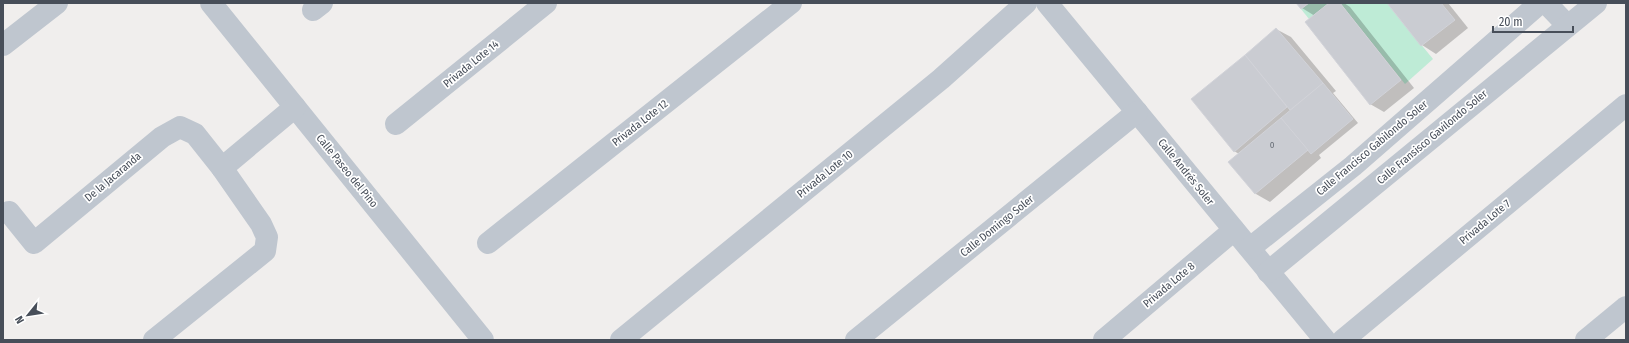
<svg xmlns="http://www.w3.org/2000/svg" width="1629" height="343" viewBox="0 0 1629 343" font-family="'Fira Sans Condensed',sans-serif">
	<style>
		.green { fill: #beebd6 }
		.shadow { fill: #0003 }
		.building { fill: #caccd2; stroke: #d2d3d9 }
		.lines { fill: none; stroke-linecap: round; stroke-linejoin: round }
		.minor { stroke: #bfc6cf; stroke-width: 22 }
		.labels { text-anchor: middle; dominant-baseline: central; stroke-width: 3.5; stroke-linejoin: round; paint-order: stroke }
		.number-label { font-size: 9px; fill: #686e77 }
		.street-label { font-size: 11px; fill: #474e59; stroke: #fff }
	</style>
	<rect width="100%" height="100%" fill="#f0eeed"/>
	<g class="green">
		<polygon points="1309,3 1329,3 1309,19 1301,9"/>
		<polygon points="1340,3 1387,3 1433,59 1405,84"/>
	</g>
	<g class="shadow">
		<polygon points="1298,3 1344,3 1350,7 1414,88 1384,112 1370,104 1315,16 1302,8"/>
		<polygon points="1389,3 1448,3 1468,28 1436,54 1422,45"/>
		<polygon points="1276,29 1291,37 1336,91 1333,93 1358,123 1319,155 1321,158 1270,202 1256,194 1229,162 1239,154 1234,151 1245,56"/>
	</g>
	<g class="building">
		<polygon points="1296,3 1309,3 1301,9"/>
		<polygon points="1329,3 1340,3 1401,80 1370,105 1305,22"/>
		<polygon points="1387,3 1441,3 1455,20 1421,46"/>
		<polygon points="1276,28 1323,83 1290,110 1245,55"/>
		<polygon points="1245,55 1287,107 1234,152 1191,99"/>
		<polygon points="1323,83 1353,119 1311,154 1281,118"/>
		<polygon points="1281,118 1308,150 1255,194 1228,162"/>
	</g>
	<g class="lines">
		<g class="minor">
			<polyline points="211,3 483,340"/>
			<polyline points="1047,3 1325,340"/>
			<polyline points="1546,3 1567,25"/>
			<polyline points="313,10 322,3"/>
			<polyline points="3,45 57,3"/>
			<polyline points="396,124 546,3"/>
			<polyline points="222,168 295,107"/>
			<polyline points="9,212 34,243 162,137 180,127 195,134 222,168 261,224 267,237 265,251 154,340"/>
			<polyline points="488,243 791,3"/>
			<polyline points="1250,248 1353,166 1540,3"/>
			<polyline points="1268,272 1596,3"/>
			<polyline points="621,340 941,79 1026,3"/>
			<polyline points="856,340 1137,112"/>
			<polyline points="1104,340 1234,230"/>
			<polyline points="1343,340 1626,105"/>
			<polyline points="1586,340 1626,307"/>
		</g>
	</g>
	<g class="labels">
		<g class="number-label">
			<text x="1272" y="145">0</text>
		</g>
		<g class="street-label">
			<text transform="translate(471 64) rotate(-39)">Privada Lote 14</text>
			<text transform="translate(640 123) rotate(-38)">Privada Lote 12</text>
			<text transform="translate(1432 137) rotate(-40)">Calle Fransisco Gavilondo Soler</text>
			<text transform="translate(1372 148) rotate(-40)">Calle Francisco Gabilondo Soler</text>
			<text transform="translate(347 171) rotate(51)">Calle Paseo del Pino</text>
			<text transform="translate(1186 172) rotate(51)">Calle Andrés Soler</text>
			<text transform="translate(825 174) rotate(-39)">Privada Lote 10</text>
			<text transform="translate(113 177) rotate(-40)">De la Jacaranda</text>
			<text transform="translate(1485 222) rotate(-40)">Privada Lote 7</text>
			<text transform="translate(997 226) rotate(-39)">Calle Domingo Soler</text>
			<text transform="translate(1169 285) rotate(-40)">Privada Lote 8</text>
		</g>
	</g>
	<rect width="1629" height="343" fill="none" stroke="#474e59" stroke-width="8"/>
	<g transform="translate(28 315) rotate(240)" stroke="#ffffff" stroke-width="3" paint-order="stroke">
	<path d="M0-3L7 15L0 10L-7 15Z" fill="#474e59"/>
	<text y="-6" font-size="11" font-weight="bold" text-anchor="middle" fill="#474e59">N</text>
	</g>
	<path d="M1493 26v6h80v-6" fill="none" stroke="#474e59" stroke-width="2"/>
	<text x="1499" y="26" font-size="12" fill="#474e59" stroke="#ffffff" stroke-width="3" paint-order="stroke">20 m</text>
</svg>
